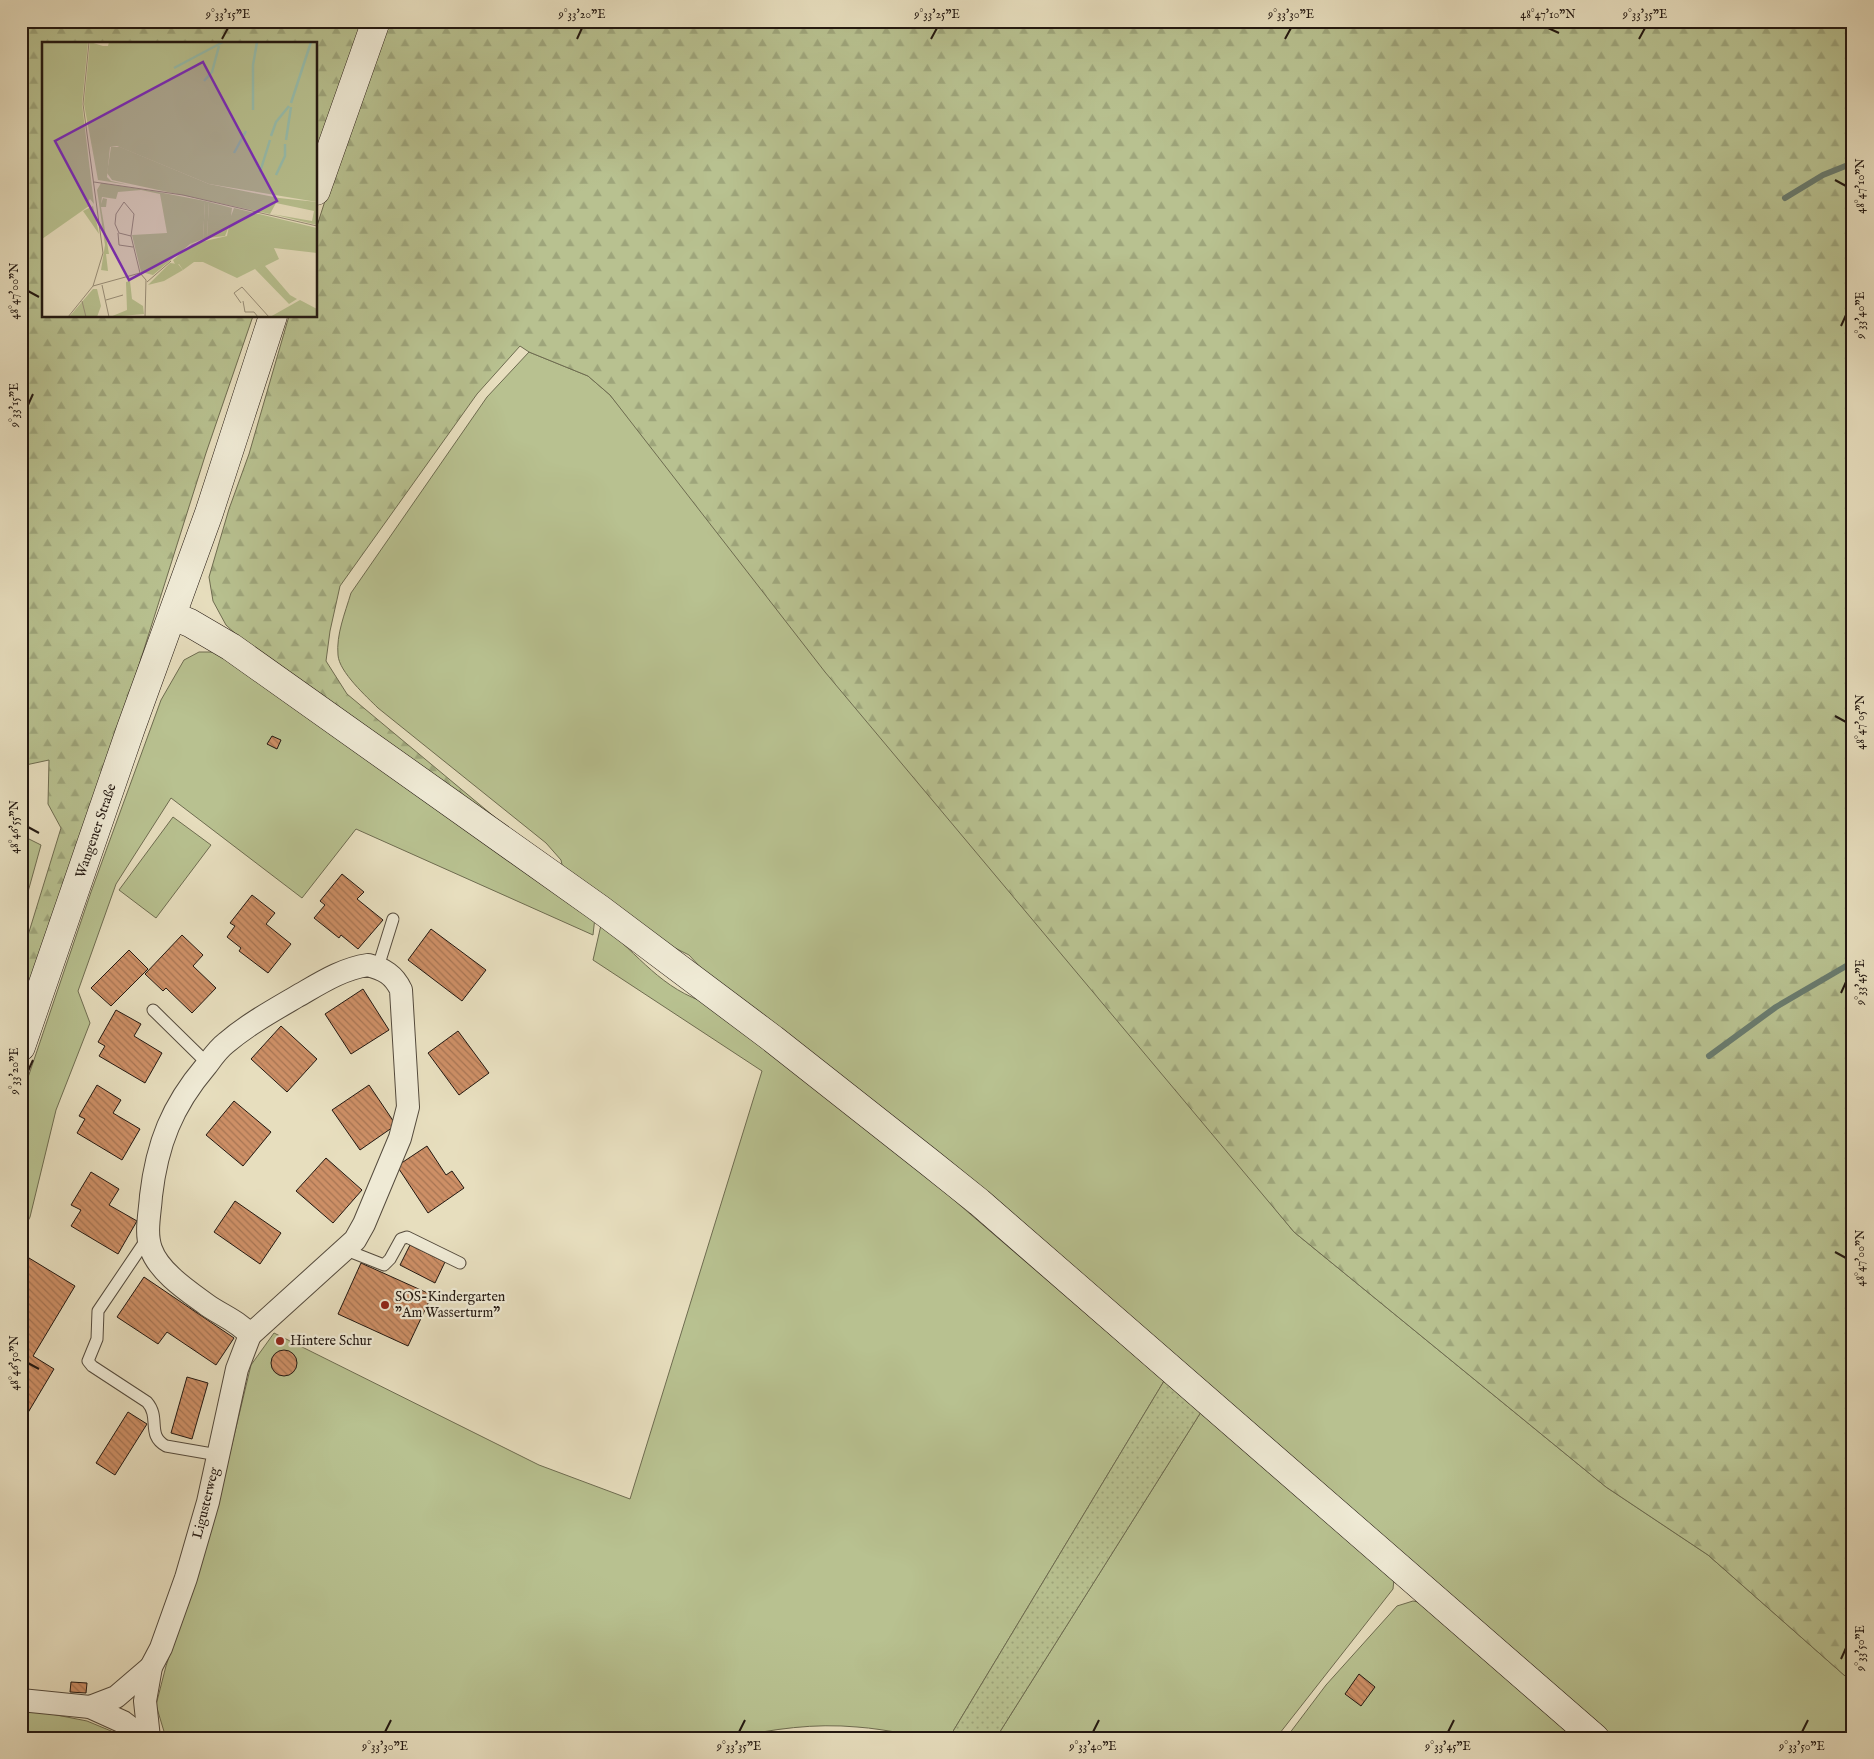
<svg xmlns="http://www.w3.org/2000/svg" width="1874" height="1759" viewBox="0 0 1874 1759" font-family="'IM FELL English',serif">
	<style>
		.grass { fill: #b8c190; stroke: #6e6c50 }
		.forest { fill: url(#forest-firs); stroke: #6e6c50 }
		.garden { fill: url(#garden-dots); stroke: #6e6c50 }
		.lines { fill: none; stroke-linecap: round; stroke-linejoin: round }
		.stream { stroke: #697b6e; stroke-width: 6 }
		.building { fill: url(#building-back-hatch); stroke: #231811 }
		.lane-casing { stroke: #544a3c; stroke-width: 13 }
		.street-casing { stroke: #544a3c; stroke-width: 24 }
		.secondary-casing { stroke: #231811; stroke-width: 29 }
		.lane { stroke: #efead5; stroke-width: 11 }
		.street { stroke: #efead5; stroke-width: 22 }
		.secondary { stroke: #efead5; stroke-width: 28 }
		.ticks { fill: none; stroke: #231811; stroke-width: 2 }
		.poi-dot { fill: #8f2418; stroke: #efead5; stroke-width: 2 }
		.labels { text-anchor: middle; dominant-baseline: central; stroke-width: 4.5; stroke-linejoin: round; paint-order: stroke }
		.street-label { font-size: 14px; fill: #231811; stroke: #efead5 }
		.poi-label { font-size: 14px; fill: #231811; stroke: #efead5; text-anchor: start }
		.inset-river { fill: none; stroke: #97bdac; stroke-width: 2.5 }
		.inset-road { fill: none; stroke: #998f79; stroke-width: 1 }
		.view { fill: #7b2cbf; fill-opacity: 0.15; stroke: #7b2cbf; stroke-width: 2.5 }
		.inset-edge { fill: none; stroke: #231811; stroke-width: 2.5 }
		.neatline { fill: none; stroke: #231811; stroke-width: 2 }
		.ticks-label { font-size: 12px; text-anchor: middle; fill: #231811 }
	</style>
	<defs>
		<pattern id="forest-firs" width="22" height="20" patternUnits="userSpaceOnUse" patternTransform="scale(1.25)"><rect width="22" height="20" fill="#b8c190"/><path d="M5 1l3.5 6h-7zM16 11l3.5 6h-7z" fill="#9ea57b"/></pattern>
		<pattern id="garden-dots" width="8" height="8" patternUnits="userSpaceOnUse" patternTransform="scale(1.25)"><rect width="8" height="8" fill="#b8c190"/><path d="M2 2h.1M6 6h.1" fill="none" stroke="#9ea57b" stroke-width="1.8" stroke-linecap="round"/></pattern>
		<pattern id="building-back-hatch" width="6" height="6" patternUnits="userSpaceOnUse" patternTransform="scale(1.25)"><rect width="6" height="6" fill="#cd8f66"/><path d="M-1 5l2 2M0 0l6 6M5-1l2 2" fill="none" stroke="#a67453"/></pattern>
	</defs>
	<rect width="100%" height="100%" fill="#e7debe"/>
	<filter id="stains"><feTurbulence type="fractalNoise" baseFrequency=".004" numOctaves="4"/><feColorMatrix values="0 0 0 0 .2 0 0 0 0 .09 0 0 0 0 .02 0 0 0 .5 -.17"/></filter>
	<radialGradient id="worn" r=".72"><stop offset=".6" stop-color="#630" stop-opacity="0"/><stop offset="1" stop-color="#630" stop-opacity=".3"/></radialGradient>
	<g class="grass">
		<path d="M529 352 588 376 610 395 1294 1232 1606 1487 1708 1555 1853 1683V1738H1613L1372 1531 714 982 689 955 655 938 564 874 561 860 546 843 378 708C367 697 339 672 338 655 336 635 345 613 351 593L487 397Z"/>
		<polygon points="199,652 217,652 595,917 593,935 356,829 302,898 171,798 116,884 78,991 90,1023 56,1110 30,1217 21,1235 21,1098 91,892 161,700 184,660"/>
		<polygon points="173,817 211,845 156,918 119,890"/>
		<polygon points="21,835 41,845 21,917"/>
		<path d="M601 925C640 955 660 989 710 1004L897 1151 1164 1381 949 1738C917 1738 888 1729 857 1727 814 1723 773 1729 731 1738H166L156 1705 166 1666 215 1515 251 1365 274 1333 539 1465 630 1499 762 1071 593 960Z"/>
		<polygon points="1201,1412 1394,1579 1393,1589 1276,1738 996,1738"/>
		<polygon points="1413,1601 1424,1603 1578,1738 1286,1738 1326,1685 1397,1606"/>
		<polygon points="21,1708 87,1721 128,1738 21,1738"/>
	</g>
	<g class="forest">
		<polygon points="21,21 366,21 316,150 316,44 44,44 44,316 253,316 206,453 139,665 32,985 21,984 21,958 61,828 48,804 49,760 21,766"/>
		<polygon points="387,21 1853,21 1853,1683 1708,1555 1606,1487 1294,1232 825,672 610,395 588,376 529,352 520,346 477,394 340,586 330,631 326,661 347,694 503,824 239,637 226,625 220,614 213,601 209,577 229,509 249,454 289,316 316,316 316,229 353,113"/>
	</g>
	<polygon class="garden" points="1164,1381 1201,1412 996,1738 949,1738"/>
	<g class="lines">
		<g class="stream">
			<polyline points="1785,198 1823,175 1853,163"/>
			<polyline points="1709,1056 1776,1007 1853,962"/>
		</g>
	</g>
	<g class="building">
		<polygon points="272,736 281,740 277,749 267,744"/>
		<polygon points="342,874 364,892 357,899 383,920 358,949 341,935 339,938 314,918 325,905 320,901"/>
		<polygon points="252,895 275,913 266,924 291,944 268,973 239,951 241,948 227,937 235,926 230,923"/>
		<polygon points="431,929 486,970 462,1001 408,960"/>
		<polygon points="182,935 203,955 193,966 216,988 192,1013 166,988 163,991 145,974"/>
		<polygon points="129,950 148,969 111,1006 91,988"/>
		<polygon points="363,989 389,1030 351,1054 325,1014"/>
		<polygon points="116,1010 141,1024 134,1036 162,1053 145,1083 99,1056 105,1046 98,1042"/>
		<polygon points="281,1026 317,1059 287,1092 251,1059"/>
		<polygon points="458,1031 489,1073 459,1095 428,1053"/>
		<polygon points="97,1085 121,1100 113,1113 140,1129 122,1160 77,1133 85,1119 79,1116"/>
		<polygon points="369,1085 396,1125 360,1150 332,1110"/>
		<polygon points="234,1101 271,1132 243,1166 206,1135"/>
		<polygon points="427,1146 446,1175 452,1171 464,1188 428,1213 397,1166"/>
		<polygon points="326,1158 362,1190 333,1223 296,1191"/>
		<polygon points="91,1172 119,1189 109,1205 137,1221 118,1254 71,1226 81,1210 71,1205"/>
		<polygon points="235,1201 281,1233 260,1264 214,1232"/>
		<polygon points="410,1245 445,1262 435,1283 400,1265"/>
		<polygon points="29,1258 75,1286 33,1356 54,1369 26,1416 21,1413 21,1270"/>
		<polygon points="361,1263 432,1295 408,1346 338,1314"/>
		<polygon points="144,1277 234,1338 216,1365 167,1332 158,1344 117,1317"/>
		<circle cx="284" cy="1363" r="13"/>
		<polygon points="187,1377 208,1383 192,1439 171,1433"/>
		<polygon points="128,1412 147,1424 115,1475 96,1463"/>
		<polygon points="1359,1674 1375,1687 1361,1706 1345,1694"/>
		<polygon points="71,1682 87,1683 86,1693 70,1692"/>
	</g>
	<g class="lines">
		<g class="lane-casing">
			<g id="lane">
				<polyline points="378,967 393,919"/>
				<polyline points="153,1010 208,1064"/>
				<path d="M148 1237 98 1311 97 1339 88 1361 92 1366 147 1402C161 1418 146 1435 166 1446L218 1455"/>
				<polyline points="346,1250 384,1265 390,1259 401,1239 407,1237 460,1263"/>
			</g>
		</g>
		<g class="street-casing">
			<g id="street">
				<path d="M368 965C384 969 394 975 401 990L408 1107 400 1138 364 1224 355 1240 250 1335C238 1321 221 1315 207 1305 188 1291 159 1272 151 1249 145 1233 150 1213 151 1196 157 1144 172 1106 206 1066 212 1058 218 1049 226 1043 247 1025 272 1011 296 997 319 984 341 969 368 965Z"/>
				<polyline points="21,1700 90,1707 123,1722 144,1738"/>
				<polyline points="90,1707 116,1697 151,1667"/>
				<polyline points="149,1738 145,1701 151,1667 161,1648 186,1578 208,1502 237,1369 250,1335"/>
			</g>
		</g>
		<g class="secondary-casing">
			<g id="secondary">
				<polyline points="316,191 376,21"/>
				<polyline points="173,616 190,623 231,647 600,909 773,1039 929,1162 979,1202 1595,1738"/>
				<polyline points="21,1047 131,728 209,513 273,316"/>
			</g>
		</g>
		<use href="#lane" class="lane"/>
		<use href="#street" class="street"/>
		<use href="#secondary" class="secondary"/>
	</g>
	<path class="ticks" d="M1548 28 1559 33M222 39 228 28M577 39 582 28M931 39 937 28M1285 39 1291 28M1639 39 1645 28M1835 180 1846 186M28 291 39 297M1841 326 1846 315M28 405 33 394M1835 716 1846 722M28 827 39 833M1841 993 1846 982M28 1071 33 1060M1835 1252 1846 1258M28 1363 39 1369M1841 1659 1846 1648M385 1732 391 1720M739 1732 745 1720M1093 1732 1099 1720M1448 1732 1454 1720M1802 1732 1808 1720"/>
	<g class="poi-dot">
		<circle cx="385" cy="1305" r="5"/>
		<circle cx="280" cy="1341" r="5"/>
	</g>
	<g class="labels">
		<g class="street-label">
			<text transform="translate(96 831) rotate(-71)">Wangener Straße</text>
			<text transform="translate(206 1503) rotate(-76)">Ligusterweg</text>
		</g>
		<g class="poi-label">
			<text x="395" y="1297">SOS-Kindergarten<tspan x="395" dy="16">"Am Wasserturm"</tspan></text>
			<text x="290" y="1341">Hintere Schur</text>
		</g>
	</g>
	<g transform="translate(42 42)">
		<rect width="275" height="275" fill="#e7debe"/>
		<path d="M69 105H78L167 142 237 156 275 160V183L230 172 270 179 272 169 234 161 228 172 70 138 65 131ZM59 141 111 149 163 159 161 197 148 202 111 233 99 230 90 193 125 191 118 152 99 148 76 150 74 157 60 155 59 162 61 156 65 157 64 165H59L67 212H64L66 229 59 228 63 203 55 148ZM167 160 190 166 189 174 192 166 275 186V211L232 206 237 217 223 224 248 253 255 257 247 262 213 227 195 236 161 220H152L141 228 137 222 134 224 131 218 150 202 185 194 187 184 183 194 165 196ZM51 164 57 192 41 169ZM88 239 90 257 101 264 102 272 68 275 85 268 84 240ZM51 247H55L59 264 55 275H27ZM258 258 275 267V275H228Z" fill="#b8c190"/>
		<path d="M0 0H46L40 62 52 162 48 157 45 161 47 164 0 197ZM48 0 61 4H66L67 0H275V160L167 142 75 104 68 105 65 135 69 139 87 143 56 138 42 62Z" fill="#b8c190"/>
		<path d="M128 221 136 222 141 228 122 239 106 243Z" fill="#b8c190"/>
		<path d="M163 159 167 160 165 196 161 197Z" fill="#b8c190"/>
		<path class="inset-river" d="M132 26 181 0M162 39 170 30 177 4M249 61 269 0M211 68V23L215 0M229 94 234 80 247 64M244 98 249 65M192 111 204 89M218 130 228 98M234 133 243 114V102"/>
		<path class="inset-road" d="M52 140 141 153 275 184M82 160 92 172 89 194 77 191 73 182 74 172ZM76 191 77 203 91 205M89 194 98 231M105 240 129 219M60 243 67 275M51 244 98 231 104 238 103 275M64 258 81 253M40 259 44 275M201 259 203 270H212L216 275M199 261 192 251 200 245 227 275M26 275 51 244 61 211 41 62 47 0"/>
		<path class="view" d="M161 20 235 159 87 238 13 99Z"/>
		<rect width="275" height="275" class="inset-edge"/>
	</g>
	<rect width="1874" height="1759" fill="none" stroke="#e7debe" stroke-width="55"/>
	<rect x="28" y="28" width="1818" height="1704" class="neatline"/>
	<g class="ticks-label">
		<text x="228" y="18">9°33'15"E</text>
		<text x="582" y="18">9°33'20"E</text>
		<text x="937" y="18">9°33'25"E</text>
		<text x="1291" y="18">9°33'30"E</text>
		<text x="1548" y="18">48°47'10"N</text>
		<text x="1645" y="18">9°33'35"E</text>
		<text transform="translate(1860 186) rotate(-90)" y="4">48°47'10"N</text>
		<text transform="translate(14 291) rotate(-90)" y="4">48°47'00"N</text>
		<text transform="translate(1860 315) rotate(-90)" y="4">9°33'40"E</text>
		<text transform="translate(14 405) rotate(-90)" y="4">9°33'15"E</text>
		<text transform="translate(1860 722) rotate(-90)" y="4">48°47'05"N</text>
		<text transform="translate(14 827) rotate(-90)" y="4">48°46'55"N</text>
		<text transform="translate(1860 982) rotate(-90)" y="4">9°33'45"E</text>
		<text transform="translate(14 1071) rotate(-90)" y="4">9°33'20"E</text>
		<text transform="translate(1860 1258) rotate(-90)" y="4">48°47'00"N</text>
		<text transform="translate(14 1363) rotate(-90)" y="4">48°46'50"N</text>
		<text transform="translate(1860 1648) rotate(-90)" y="4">9°33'50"E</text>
		<text x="385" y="1750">9°33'30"E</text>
		<text x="739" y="1750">9°33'35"E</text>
		<text x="1093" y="1750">9°33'40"E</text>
		<text x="1448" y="1750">9°33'45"E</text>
		<text x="1802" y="1750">9°33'50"E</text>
	</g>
	<rect width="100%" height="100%" filter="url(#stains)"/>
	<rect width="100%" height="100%" fill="url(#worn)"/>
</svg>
